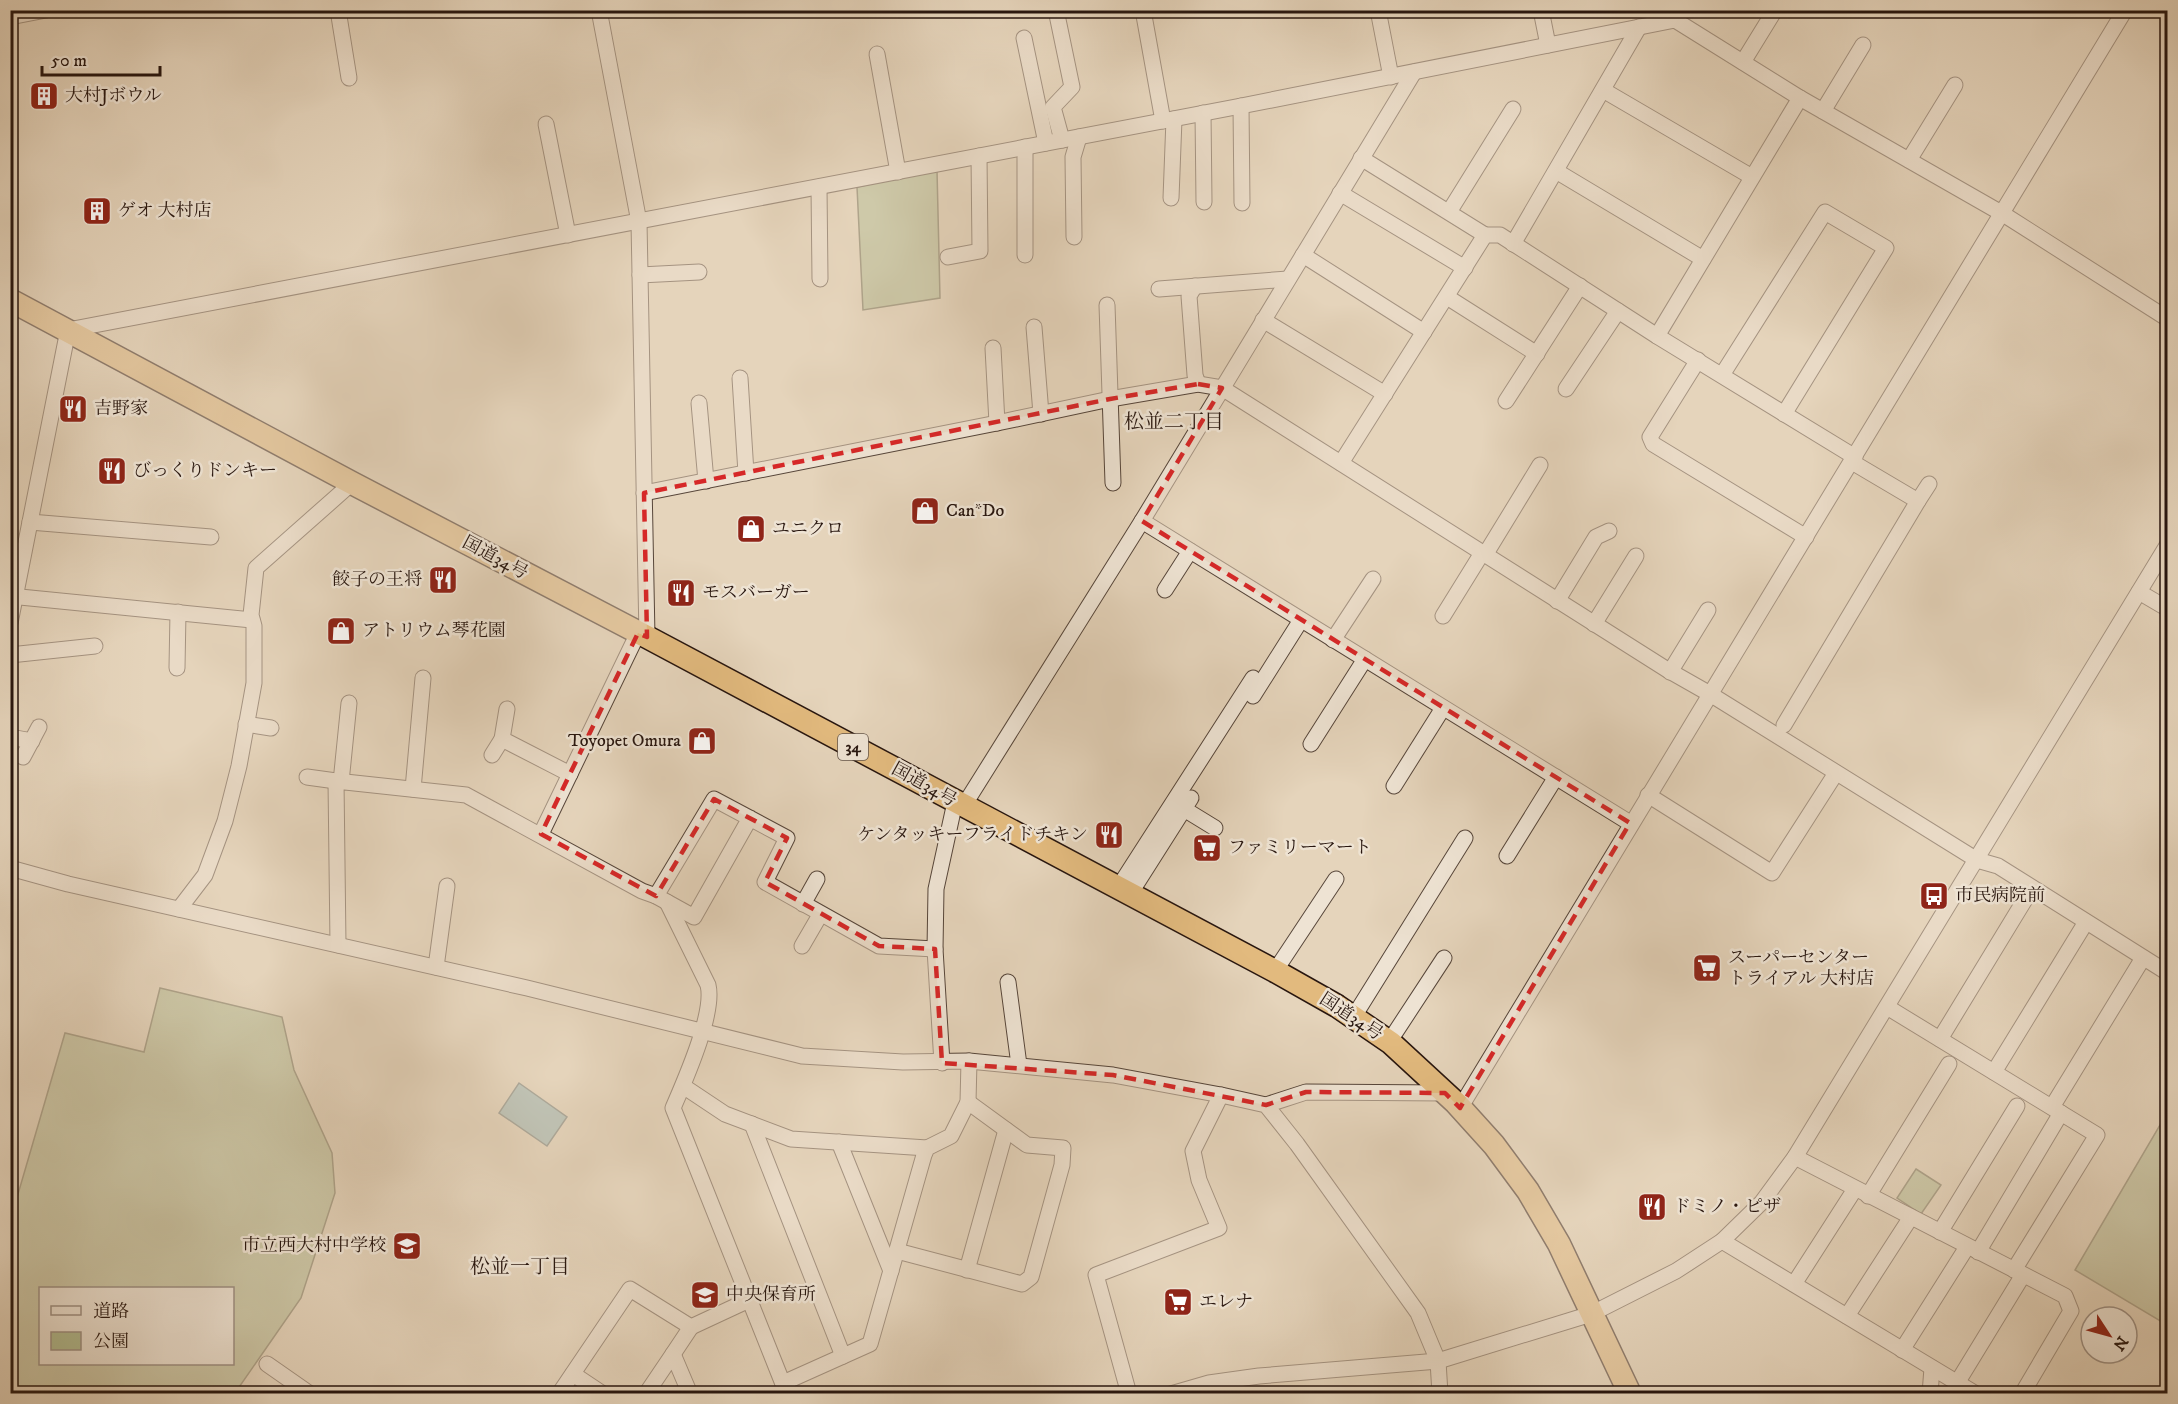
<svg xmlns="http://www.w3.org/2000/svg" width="2178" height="1404" viewBox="0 0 2178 1404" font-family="'IM FELL DW Pica','Noto Serif JP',serif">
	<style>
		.green { fill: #b2bd92; stroke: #6d6a50; stroke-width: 1.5; fill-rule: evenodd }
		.water { fill: #97b7b6; stroke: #6b7773; stroke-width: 1.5 }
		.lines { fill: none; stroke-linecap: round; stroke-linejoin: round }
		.minor-casing { stroke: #57463a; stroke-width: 17 }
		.highway-casing { stroke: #28160f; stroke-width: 25 }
		.minor { stroke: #eee3d3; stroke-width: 15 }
		.highway { stroke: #e2ba7e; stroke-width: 22 }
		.marked { fill: none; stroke: #d62828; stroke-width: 4.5; stroke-dasharray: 12 8; stroke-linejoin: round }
		.labels { text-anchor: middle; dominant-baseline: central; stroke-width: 5; stroke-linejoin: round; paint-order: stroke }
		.shield { fill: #eee3d3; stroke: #63544a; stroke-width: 1.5 }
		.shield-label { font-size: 16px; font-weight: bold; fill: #28160f }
		.poi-label { font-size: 18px; fill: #28160f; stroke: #eee3d3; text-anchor: start }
		.street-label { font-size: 18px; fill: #28160f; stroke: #eee3d3 }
		.neighbourhood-label { font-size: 20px; fill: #28160f; stroke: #eee3d3 }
	</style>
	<rect width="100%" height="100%" fill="#e5d4bb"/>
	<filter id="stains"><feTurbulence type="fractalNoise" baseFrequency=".00333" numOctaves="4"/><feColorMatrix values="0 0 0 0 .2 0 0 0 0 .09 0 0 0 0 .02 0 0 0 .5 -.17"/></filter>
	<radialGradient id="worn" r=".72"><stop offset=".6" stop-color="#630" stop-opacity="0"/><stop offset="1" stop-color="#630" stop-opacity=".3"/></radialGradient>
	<g class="green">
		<polygon points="937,170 940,298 863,310 857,187"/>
		<path d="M160 988 282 1017 294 1070 332 1153 335 1193 301 1298 235 1393H11V1218L65 1033 144 1052ZM232 1288V1364H40V1288Z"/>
		<polygon points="2167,1113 2167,1325 2075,1270"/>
		<polygon points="1916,1169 1941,1185 1921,1214 1897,1198"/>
	</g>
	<polygon class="water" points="519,1083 567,1117 547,1146 499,1113"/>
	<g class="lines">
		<g class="minor-casing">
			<g id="minor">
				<polyline points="338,10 349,78"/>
				<polyline points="599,10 639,222 647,637"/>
				<polyline points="1056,10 1072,87 1053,107 1062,140"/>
				<polyline points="1143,10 1163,121"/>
				<polyline points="1378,10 1391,77"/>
				<polyline points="1541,10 1548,45"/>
				<polyline points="10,17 46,10"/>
				<polyline points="1024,38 1046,143"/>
				<polyline points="877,54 898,172"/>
				<polyline points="1743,62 1775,10"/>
				<polyline points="1603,90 1752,177"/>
				<polyline points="1241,106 1242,203"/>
				<polyline points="1823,111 1863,45"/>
				<polyline points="1203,113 1204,202"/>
				<polyline points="546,124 568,235"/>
				<polyline points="1361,158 1485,235"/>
				<polyline points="1909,160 1955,85"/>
				<polyline points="1556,171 1703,259"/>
				<polyline points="819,187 820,279"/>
				<polyline points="1340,193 1465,268"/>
				<polyline points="1171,198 1174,119"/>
				<polyline points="1449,212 1513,109"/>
				<polyline points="1074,237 1073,157 1079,137"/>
				<polyline points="1513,244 1639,27"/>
				<polyline points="1025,255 1025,147"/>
				<polyline points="1303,255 1424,332"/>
				<polyline points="948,257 980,251 979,156"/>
				<polyline points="640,275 699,272"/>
				<polyline points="1195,286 1189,296 1195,375 1198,384"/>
				<polyline points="1159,289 1288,279"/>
				<polyline points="1447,297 1537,354"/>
				<polyline points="1107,305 1113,483"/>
				<polyline points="1263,320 1385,394"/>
				<polyline points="1034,327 1041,414"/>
				<polyline points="1657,336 1800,98"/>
				<polyline points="993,348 997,423"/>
				<polyline points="1698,360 1650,437 1653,444 1806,537"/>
				<polyline points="1722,375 1825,212 1886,248 1784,414"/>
				<polyline points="740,378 746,473"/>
				<polyline points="1566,389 1618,311"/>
				<polyline points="1506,401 1580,286"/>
				<polyline points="699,403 706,481"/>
				<polyline points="1341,463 1485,235 1500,235 1657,336 1855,457"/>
				<polyline points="644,493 997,423 1110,399 1198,384 1222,388 1666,669 1710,694 1977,860 1998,866 2168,973"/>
				<polyline points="1918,501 1929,484"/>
				<polyline points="1142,521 1630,823"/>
				<polyline points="30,522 211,537"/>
				<polyline points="1485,555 1540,465"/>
				<polyline points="1165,590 1190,551"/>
				<polyline points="2139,592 2168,609"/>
				<polyline points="10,596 252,620"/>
				<polyline points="1557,601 1596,537 1609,531"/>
				<polyline points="1443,616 1482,553"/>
				<polyline points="10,623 68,330 1241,106 1675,20 1800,98 2003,214 2168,319"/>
				<polyline points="1594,624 1636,556"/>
				<polyline points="1333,640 1373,579"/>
				<polyline points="10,655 95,646"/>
				<polyline points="177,668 178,612"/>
				<polyline points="1670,672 1708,610"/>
				<polyline points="1253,696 1301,620"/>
				<polyline points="507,709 502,739 570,774"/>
				<polyline points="246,724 271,728"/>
				<polyline points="1784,725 1918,501 1852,462"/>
				<polyline points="10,737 32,741"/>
				<polyline points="1311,744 1365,659"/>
				<polyline points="492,755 502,739"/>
				<polyline points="23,757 39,727"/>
				<polyline points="307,777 336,781"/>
				<polyline points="341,782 349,703"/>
				<polyline points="1394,786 1443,708"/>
				<polyline points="413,789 423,678"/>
				<polyline points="1648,795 1772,873 1836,773"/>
				<polyline points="963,807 1142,521 1414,72"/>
				<polyline points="1184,809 1215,828"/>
				<polyline points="750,818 694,917 656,896 714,799 787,838 765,882 879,946 935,949"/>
				<polyline points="541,834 638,633"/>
				<polyline points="1507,856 1556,777"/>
				<polyline points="10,868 68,884 527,988 802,1056 903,1062 969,1061 1113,1075 1221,1095 1266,1105 1297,1144 1418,1313 1438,1361 1440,1394"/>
				<polyline points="1118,888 1253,678"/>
				<polyline points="1130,894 1191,798"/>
				<path d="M667 902 708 985C715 1013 685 1080 673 1108L787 1394"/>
				<polyline points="803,904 817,879"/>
				<polyline points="179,909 205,875 225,821 239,766 254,683 254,626 251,615 256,568 352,483"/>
				<polyline points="338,945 336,781 466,795 642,891 656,896"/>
				<polyline points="802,946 820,915"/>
				<polyline points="436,967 447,886"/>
				<polyline points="1275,971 1336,879"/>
				<polyline points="1008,982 1019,1065"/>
				<polyline points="1887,1007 2097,1135 2014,1270"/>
				<polyline points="1353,1018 1465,838"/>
				<polyline points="1940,1039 2032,888"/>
				<polyline points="1389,1042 1444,958"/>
				<polyline points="942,1063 935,949 936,889 955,802"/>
				<polyline points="1994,1072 2086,922"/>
				<polyline points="683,1086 725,1114 791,1139 927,1148"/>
				<polyline points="1266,1105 1306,1092 1445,1093"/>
				<polyline points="2052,1107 2143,958"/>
				<path d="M1460 1108C1680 740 1904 377 2125 10"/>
				<polyline points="752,1124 843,1356"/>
				<polyline points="839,1142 891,1271"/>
				<polyline points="1795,1157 2065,1296 2071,1311 2022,1394"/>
				<polyline points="1868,1196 1949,1064"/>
				<polyline points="1940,1232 2017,1106"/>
				<polyline points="1722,1241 1976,1394"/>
				<polyline points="897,1251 1022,1284 1031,1277 1062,1165 1063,1148 1027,1145 968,1102"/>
				<polyline points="1978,1252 2061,1113"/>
				<polyline points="967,1270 1006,1130"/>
				<polyline points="1794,1284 1855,1189"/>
				<polyline points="1847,1316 1911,1217"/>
				<polyline points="1902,1350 1967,1247"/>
				<polyline points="673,1354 691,1327"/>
				<polyline points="267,1364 310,1394"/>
				<polyline points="573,1374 603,1394"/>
				<polyline points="783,1383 870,1344 924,1155 927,1148 951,1136 968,1102 969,1061"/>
				<polyline points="1957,1383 2023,1275"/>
				<polyline points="559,1394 630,1289 691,1327 749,1300"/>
				<polyline points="646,1394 673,1354 690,1394"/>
				<polyline points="1129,1394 1096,1275 1219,1228 1199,1180 1193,1151 1221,1095"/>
				<polyline points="1171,1394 1209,1383 1259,1376 1438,1361 1591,1314 1676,1271 1722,1241 1762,1202 1795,1157 2168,544"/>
				<polyline points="1930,1394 1932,1368"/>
			</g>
		</g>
		<g class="highway-casing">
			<polyline id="highway" points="10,300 352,483 647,637 1275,971 1337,1006 1391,1043 1456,1103 1494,1145 1528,1191 1559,1244 1630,1394"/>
		</g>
		<use href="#minor" class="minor"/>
		<use href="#highway" class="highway"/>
	</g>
	<path d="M0 0H2178V1404H0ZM1198 384 1222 388 1142 521 1630 823 1460 1108 1445 1093 1306 1092 1266 1105 1113 1075 942 1063 935 949 879 946 765 882 787 838 714 799 656 896 541 834 638 633 647 637 644 493 1110 399Z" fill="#e5d4bb" fill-opacity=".55" fill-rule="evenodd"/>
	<path class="marked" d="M1198 384 1222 388 1142 521 1630 823 1460 1108 1445 1093 1306 1092 1266 1105 1113 1075 942 1063 935 949 879 946 765 882 787 838 714 799 656 896 541 834 638 633 647 637 644 493 1110 399Z"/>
	<defs>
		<g id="building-square" transform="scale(1.5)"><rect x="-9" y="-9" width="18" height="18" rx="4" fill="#8f2418" stroke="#eee3d3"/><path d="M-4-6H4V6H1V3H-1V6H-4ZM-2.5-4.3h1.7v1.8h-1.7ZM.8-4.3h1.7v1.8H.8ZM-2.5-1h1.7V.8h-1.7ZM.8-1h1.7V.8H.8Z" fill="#fff"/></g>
		<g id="restaurant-square" transform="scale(1.5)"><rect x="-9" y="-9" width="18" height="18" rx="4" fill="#8f2418" stroke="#eee3d3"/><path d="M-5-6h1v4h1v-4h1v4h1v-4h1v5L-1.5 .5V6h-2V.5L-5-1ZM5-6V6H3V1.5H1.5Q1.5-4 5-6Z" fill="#fff"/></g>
		<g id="shop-square" transform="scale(1.5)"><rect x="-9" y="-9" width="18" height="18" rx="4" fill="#8f2418" stroke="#eee3d3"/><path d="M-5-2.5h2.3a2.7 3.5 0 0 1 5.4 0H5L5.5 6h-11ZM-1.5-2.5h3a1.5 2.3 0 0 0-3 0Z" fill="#fff"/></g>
		<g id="supermarket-square" transform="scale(1.5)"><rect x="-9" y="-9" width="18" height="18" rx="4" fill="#8f2418" stroke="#eee3d3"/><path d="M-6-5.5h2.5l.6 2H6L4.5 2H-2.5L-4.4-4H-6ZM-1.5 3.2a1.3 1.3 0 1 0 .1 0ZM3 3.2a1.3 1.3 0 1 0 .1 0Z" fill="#fff"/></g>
		<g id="bus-square" transform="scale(1.5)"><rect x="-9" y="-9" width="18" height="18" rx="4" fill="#8f2418" stroke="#eee3d3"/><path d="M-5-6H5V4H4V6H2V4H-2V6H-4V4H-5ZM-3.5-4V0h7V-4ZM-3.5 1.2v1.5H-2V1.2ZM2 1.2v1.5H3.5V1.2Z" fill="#fff"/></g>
		<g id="school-square" transform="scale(1.5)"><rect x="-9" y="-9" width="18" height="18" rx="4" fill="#8f2418" stroke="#eee3d3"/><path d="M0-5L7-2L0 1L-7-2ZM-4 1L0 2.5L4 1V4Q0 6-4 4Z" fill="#fff"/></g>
	</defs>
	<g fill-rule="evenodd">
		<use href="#building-square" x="44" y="96"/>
		<use href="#building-square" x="97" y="211"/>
		<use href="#restaurant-square" x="73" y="409"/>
		<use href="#restaurant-square" x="112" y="471"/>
		<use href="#shop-square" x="925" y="511"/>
		<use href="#shop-square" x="751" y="529"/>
		<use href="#restaurant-square" x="443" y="580"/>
		<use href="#restaurant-square" x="681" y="593"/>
		<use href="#shop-square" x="341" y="631"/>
		<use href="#shop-square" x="702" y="741"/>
		<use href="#restaurant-square" x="1109" y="835"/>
		<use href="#supermarket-square" x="1207" y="848"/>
		<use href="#bus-square" x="1934" y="896"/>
		<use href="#supermarket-square" x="1707" y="968"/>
		<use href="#restaurant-square" x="1652" y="1207"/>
		<use href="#school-square" x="407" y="1246"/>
		<use href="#school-square" x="705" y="1295"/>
		<use href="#supermarket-square" x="1178" y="1302"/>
	</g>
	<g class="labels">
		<rect class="shield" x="838" y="734" width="30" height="26" rx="4.5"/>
		<g class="shield-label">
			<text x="853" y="747">34</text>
		</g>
		<g class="poi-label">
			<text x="65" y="96">大村Jボウル</text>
			<text x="118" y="211">ゲオ 大村店</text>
			<text x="94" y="409">吉野家</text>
			<text x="133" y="471">びっくりドンキー</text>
			<text x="946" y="511">Can*Do</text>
			<text x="772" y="529">ユニクロ</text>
			<text x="422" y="580" text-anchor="end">餃子の王将</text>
			<text x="702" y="593">モスバーガー</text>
			<text x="362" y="631">アトリウム琴花園</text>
			<text x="681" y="741" text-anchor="end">Toyopet Omura</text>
			<text x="1088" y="835" text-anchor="end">ケンタッキーフライドチキン</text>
			<text x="1228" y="848">ファミリーマート</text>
			<text x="1955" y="896">市民病院前</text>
			<text x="1728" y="958">スーパーセンター<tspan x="1728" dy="21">トライアル 大村店</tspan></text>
			<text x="1673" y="1207">ドミノ・ピザ</text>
			<text x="386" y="1246" text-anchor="end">市立西大村中学校</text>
			<text x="726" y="1295">中央保育所</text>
			<text x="1199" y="1302">エレナ</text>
		</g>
		<g class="street-label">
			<text transform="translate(495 558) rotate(28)">国道34号</text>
			<text transform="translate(924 785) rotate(29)">国道34号</text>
			<text transform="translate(1351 1017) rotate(33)">国道34号</text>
		</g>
		<g class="neighbourhood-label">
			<text x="1174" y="422">松並二丁目</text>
			<text x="520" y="1267">松並一丁目</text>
		</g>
	</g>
	<rect width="2178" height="1404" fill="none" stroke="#e5d4bb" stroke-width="36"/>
	<rect x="12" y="12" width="2154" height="1380" fill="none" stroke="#28160f" stroke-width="3"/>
	<rect x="18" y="18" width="2142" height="1368" fill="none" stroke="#28160f" stroke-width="1.5"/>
	<rect x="39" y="1287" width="195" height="78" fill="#eee3d3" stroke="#9f9185" stroke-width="1.5"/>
	<rect x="51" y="1306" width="30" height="9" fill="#eee3d3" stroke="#9f9185" stroke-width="1.5"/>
	<text x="93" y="1317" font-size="18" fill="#28160f">道路</text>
	<rect x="51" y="1332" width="30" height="18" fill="#b2bd92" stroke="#9f9185" stroke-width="1.5"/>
	<text x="93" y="1347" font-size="18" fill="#28160f">公園</text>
	<g transform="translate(2109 1335) rotate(126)"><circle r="28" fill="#eee3d3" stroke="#9f9185" stroke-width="1.5"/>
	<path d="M0-4.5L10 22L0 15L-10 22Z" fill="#8f2418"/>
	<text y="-9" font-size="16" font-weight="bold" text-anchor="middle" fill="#28160f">N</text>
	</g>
	<path d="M42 66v9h118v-9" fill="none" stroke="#28160f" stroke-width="3"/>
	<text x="51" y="66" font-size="18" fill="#28160f" stroke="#eee3d3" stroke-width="4.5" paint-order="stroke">50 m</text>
	<rect width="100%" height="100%" filter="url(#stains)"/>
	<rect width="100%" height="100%" fill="url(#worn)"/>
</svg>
